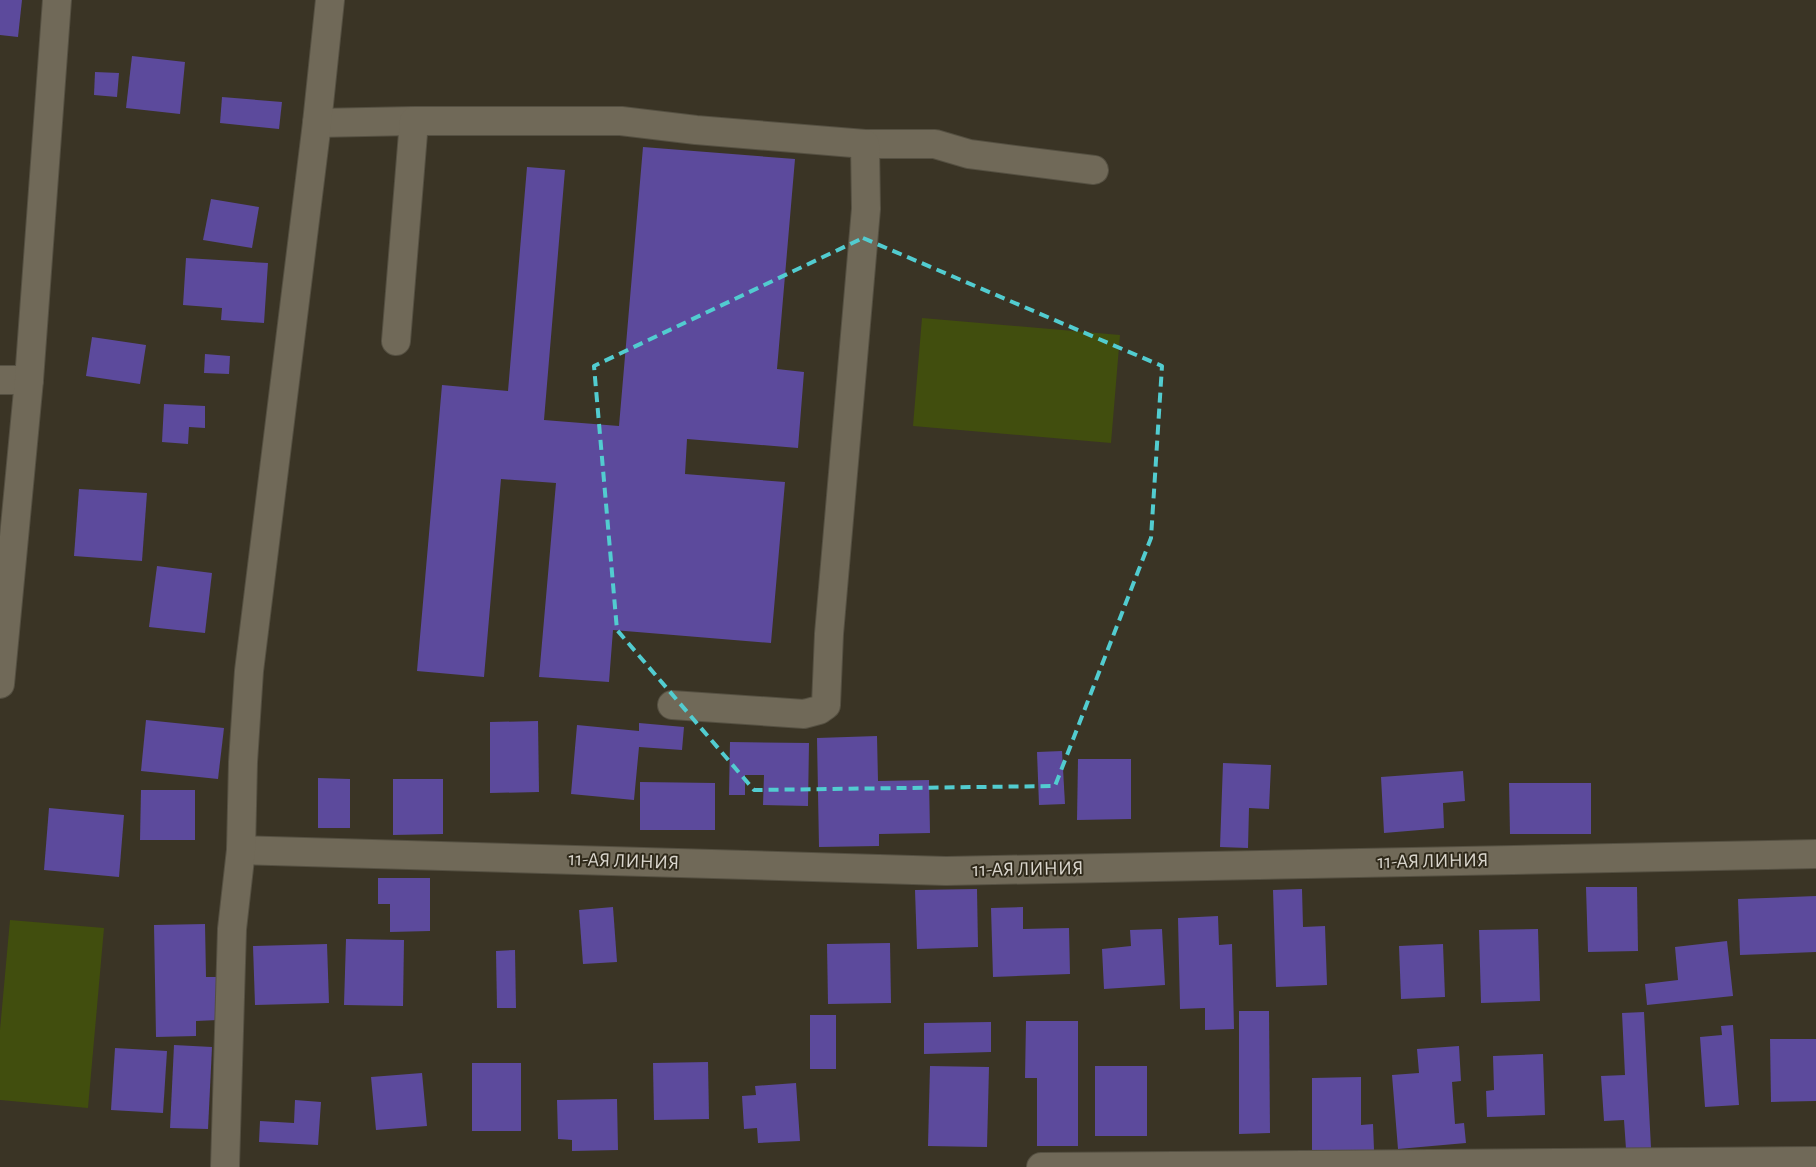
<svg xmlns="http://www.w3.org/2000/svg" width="1816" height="1167" viewBox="0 0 1816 1167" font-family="'Alegreya Sans',sans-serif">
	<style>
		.green { fill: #414e0e }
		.building { fill: #5c4a9c }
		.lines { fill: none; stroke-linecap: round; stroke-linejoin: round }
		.minor-casing { stroke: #555042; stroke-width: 30 }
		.minor { stroke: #706958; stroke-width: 28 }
		.marked { fill: none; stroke: #52ccd0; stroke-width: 4; stroke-dasharray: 10 6; stroke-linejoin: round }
		.labels { text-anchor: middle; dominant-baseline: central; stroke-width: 4; stroke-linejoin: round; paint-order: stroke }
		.street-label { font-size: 20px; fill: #d9d5cc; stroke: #302a1b }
	</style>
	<rect width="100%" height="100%" fill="#3a3425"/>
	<g class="green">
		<polygon points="922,318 1120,335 1111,443 913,426"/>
		<polygon points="10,920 104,928 88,1108 0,1100 0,1030"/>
	</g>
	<g class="building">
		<polygon points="0,0 22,0 18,37 0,35"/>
		<polygon points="132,56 185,62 180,114 126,108"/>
		<polygon points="95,72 119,73 117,97 94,95"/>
		<polygon points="222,97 282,102 279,129 220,123"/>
		<polygon points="643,147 795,159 777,369 804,372 798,448 687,439 685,474 785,482 771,643 613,630 609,682 539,677 556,483 501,479 484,677 417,671 442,385 508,391 527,167 565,170 544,420 619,426"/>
		<polygon points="211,199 259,207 252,248 203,240"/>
		<polygon points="186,258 268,263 264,323 221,320 222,308 183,305"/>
		<polygon points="92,337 146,345 140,384 86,376"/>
		<polygon points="205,354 230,356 229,374 204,373"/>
		<polygon points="164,404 205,406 205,428 189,427 188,444 162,442"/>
		<polygon points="79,489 147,493 142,561 74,556"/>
		<polygon points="157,566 212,573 205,633 149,627"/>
		<polygon points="146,720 224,728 218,779 141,771"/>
		<polygon points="538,721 539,792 490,793 490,722"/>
		<polygon points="639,723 684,727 682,750 639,747 634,800 571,794 577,725 639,731"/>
		<polygon points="877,736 878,781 929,780 930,833 879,834 879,846 819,847 817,738"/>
		<polygon points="730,742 809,743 808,806 763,805 764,775 745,775 745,795 729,795"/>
		<polygon points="1062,751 1065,804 1039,805 1037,752"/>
		<polygon points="1078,759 1131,759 1131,819 1077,820"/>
		<polygon points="1223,763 1271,765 1269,809 1249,808 1248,848 1220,847"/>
		<polygon points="1463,771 1465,801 1443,803 1444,828 1384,833 1381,777"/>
		<polygon points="318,778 350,779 350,828 318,828"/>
		<polygon points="393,779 443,779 443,834 393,835"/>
		<polygon points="640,782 715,783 715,830 640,830"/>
		<polygon points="1509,783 1591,783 1591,834 1510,834"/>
		<polygon points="141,790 195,790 195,840 140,840"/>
		<polygon points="49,808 124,815 119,877 44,870"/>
		<polygon points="378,878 430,878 430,931 390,932 390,904 378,904"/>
		<polygon points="1586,887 1637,887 1638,951 1588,952"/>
		<polygon points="977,889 978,947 917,949 915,890"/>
		<polygon points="1302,889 1303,927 1325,926 1327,985 1276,987 1273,890"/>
		<polygon points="1816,896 1816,952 1740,955 1738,899"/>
		<polygon points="613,907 617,962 583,964 579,910"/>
		<polygon points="1023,907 1023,929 1069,928 1070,974 993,977 991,908"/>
		<polygon points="1218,916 1219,945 1232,944 1234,1029 1205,1030 1205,1008 1180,1009 1178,918"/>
		<polygon points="205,924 206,977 217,977 218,1020 196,1021 196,1036 156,1037 154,925"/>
		<polygon points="1162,929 1165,985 1104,989 1102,949 1131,946 1130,930"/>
		<polygon points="1538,929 1540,1001 1481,1003 1479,930"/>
		<polygon points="346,939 404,940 403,1006 344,1005"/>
		<polygon points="1727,941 1733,996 1647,1005 1645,984 1678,980 1675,947"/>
		<polygon points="890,943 891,1003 828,1004 827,944"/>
		<polygon points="327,944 329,1003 255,1005 253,946"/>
		<polygon points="1443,944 1445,997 1401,999 1399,946"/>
		<polygon points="515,950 516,1008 497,1008 496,951"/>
		<polygon points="1239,1011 1269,1011 1270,1133 1239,1134"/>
		<polygon points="1644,1012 1651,1148 1626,1149 1624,1120 1604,1121 1601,1076 1625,1075 1622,1013"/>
		<rect x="810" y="1015" width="26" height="54"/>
		<polygon points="1026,1021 1078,1021 1078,1146 1037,1146 1037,1078 1025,1078"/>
		<polygon points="991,1022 991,1052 924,1054 924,1023"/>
		<polygon points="1733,1025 1739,1105 1705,1107 1700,1037 1722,1035 1721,1026"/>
		<polygon points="1770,1039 1816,1039 1816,1101 1771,1102"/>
		<polygon points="174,1045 212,1047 208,1129 170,1128"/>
		<polygon points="1459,1046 1461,1081 1452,1082 1455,1124 1464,1123 1466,1143 1398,1149 1392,1075 1419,1073 1417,1049"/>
		<polygon points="115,1048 167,1051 163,1113 111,1110"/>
		<polygon points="1543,1054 1545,1115 1487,1117 1486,1091 1494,1090 1493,1056"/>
		<polygon points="708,1062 709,1119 654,1120 653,1063"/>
		<rect x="472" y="1063" width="49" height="68"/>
		<polygon points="930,1066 989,1067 987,1147 928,1146"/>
		<rect x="1095" y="1066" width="52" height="70"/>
		<polygon points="422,1073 427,1126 376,1130 371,1077"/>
		<polygon points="1361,1077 1361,1125 1373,1124 1374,1150 1312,1151 1312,1078"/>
		<polygon points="796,1083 800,1141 758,1143 757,1128 744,1129 742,1096 756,1095 755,1086"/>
		<polygon points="617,1099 618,1150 572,1151 572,1140 558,1139 557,1100"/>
		<polygon points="295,1100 321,1102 318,1145 259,1142 260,1121 294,1123"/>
	</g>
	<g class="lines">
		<g class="minor-casing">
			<g id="minor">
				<polyline points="317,123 414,121"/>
				<polyline points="865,144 935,144 969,154 1094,170"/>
				<polyline points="396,341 414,121 621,121 696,130 865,144 866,209 829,634 826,705 819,710 804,714 672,705"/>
				<polyline points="0,380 29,380"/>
				<polyline points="0,684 29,380 57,0"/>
				<polyline points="241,850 946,871 1816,854"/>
				<polyline points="225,1167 232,929 241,850 243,762 249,671 317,123 330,0"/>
				<polyline points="1041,1167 1816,1161"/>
			</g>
		</g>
		<use href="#minor" class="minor"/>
	</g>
	<path class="marked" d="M863 238 1162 366 1151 538 1055 786 754 790 617 630 594 366Z"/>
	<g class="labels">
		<g class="street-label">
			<text transform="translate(624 861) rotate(2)">11-АЯ ЛИНИЯ</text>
			<text transform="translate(1433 861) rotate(-1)">11-АЯ ЛИНИЯ</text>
			<text transform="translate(1028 869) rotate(-1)">11-АЯ ЛИНИЯ</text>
		</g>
	</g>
</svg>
